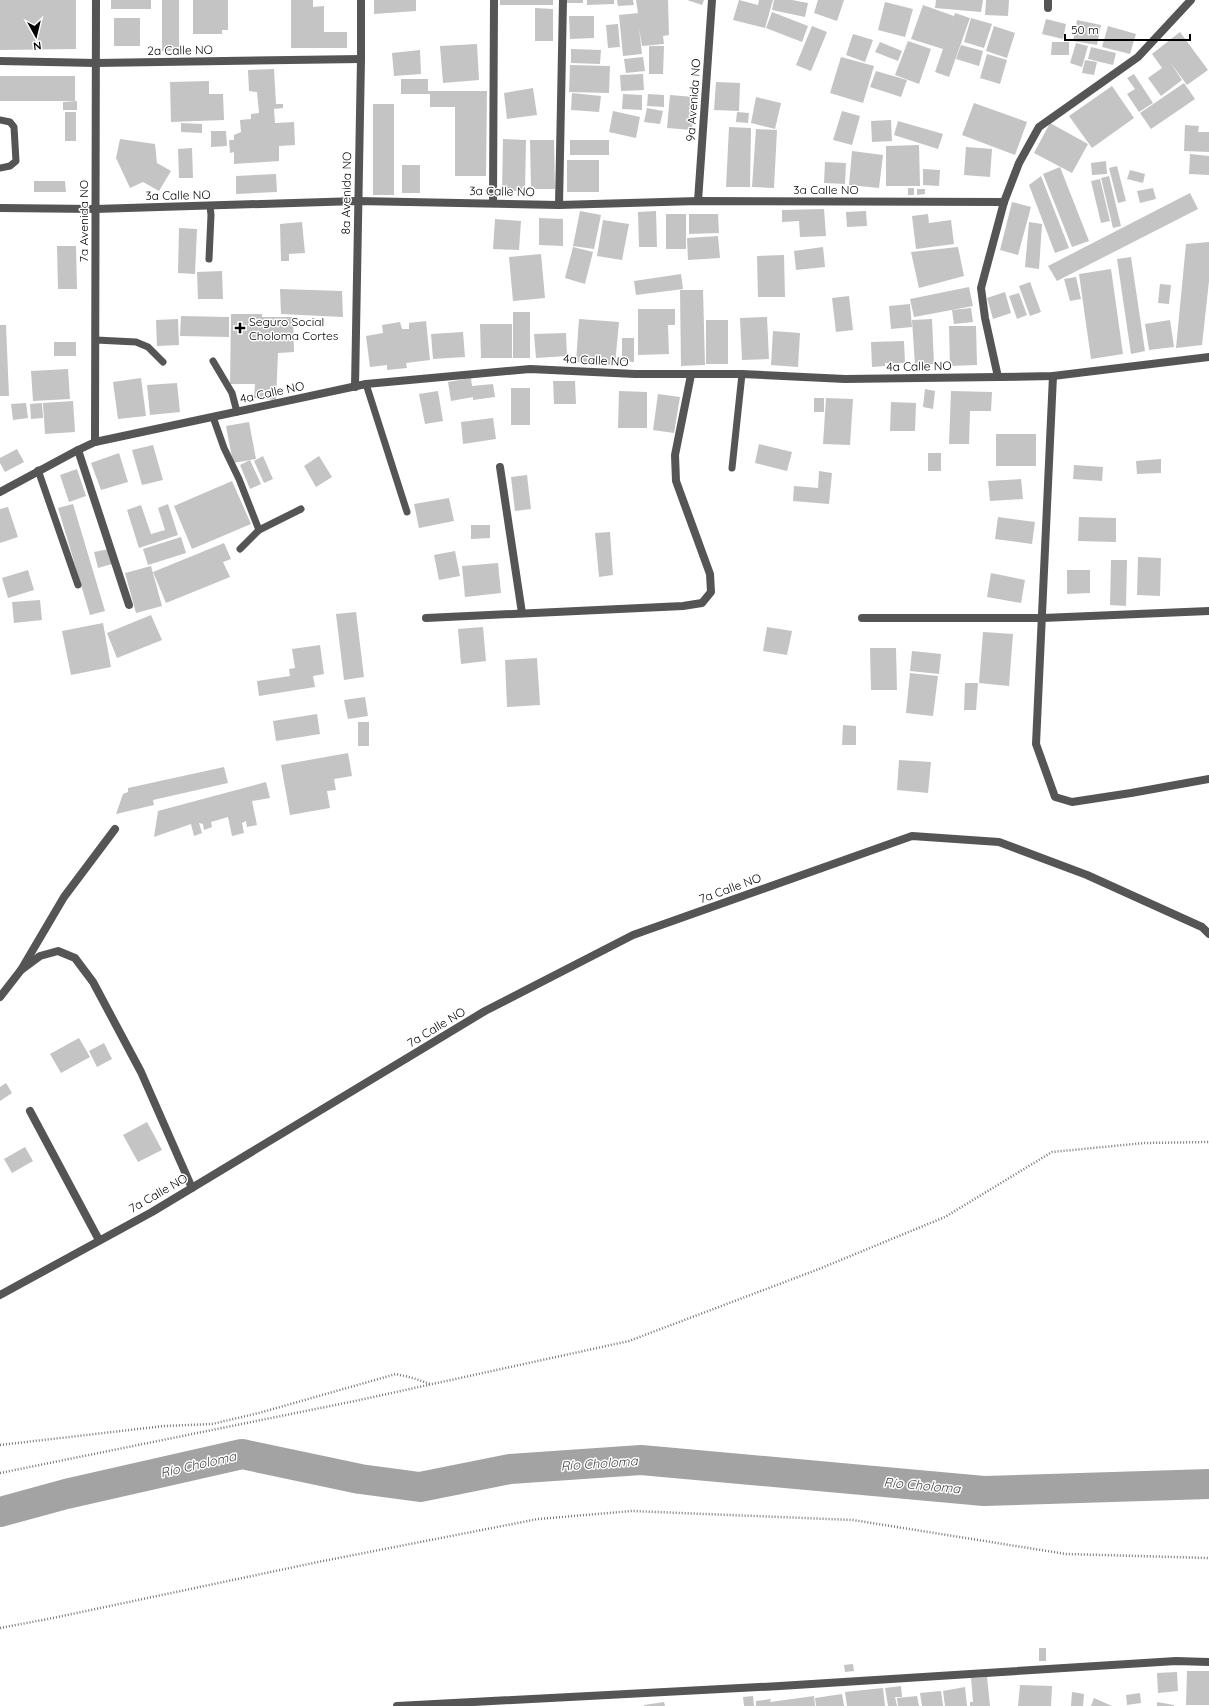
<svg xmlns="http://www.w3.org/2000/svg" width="1209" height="1706" viewBox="0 0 1209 1706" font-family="Quicksand,sans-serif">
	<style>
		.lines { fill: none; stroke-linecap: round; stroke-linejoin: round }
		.river { stroke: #a3a3a3; stroke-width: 30 }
		.building { fill: #c4c4c4 }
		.path { stroke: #777; stroke-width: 2.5; stroke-dasharray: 1 2; stroke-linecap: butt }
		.service { stroke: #555; stroke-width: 7 }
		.minor { stroke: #555; stroke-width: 8 }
		.poi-dot { fill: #000; stroke: #fff; stroke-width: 1.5 }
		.labels { text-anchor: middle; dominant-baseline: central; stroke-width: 3; stroke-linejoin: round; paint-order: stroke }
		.street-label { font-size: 12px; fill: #000; stroke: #fff }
		.poi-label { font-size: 12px; fill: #000; stroke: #fff; text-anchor: start }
		.water-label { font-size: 13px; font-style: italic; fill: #444; stroke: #fff }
	</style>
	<rect width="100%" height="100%" fill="#fff"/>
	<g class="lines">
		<polyline class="river" points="0,1512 66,1494 242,1454 360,1479 420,1487 510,1469 641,1460 984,1491 1209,1484"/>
	</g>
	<g class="building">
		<polygon points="0,0 76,0 76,49 0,50"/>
		<rect x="111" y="0" width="40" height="9"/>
		<rect x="162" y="0" width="17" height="51"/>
		<polygon points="193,0 228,0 228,30 222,30 222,34 193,34"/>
		<polygon points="291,0 313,0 313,7 324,6 324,32 347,32 347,48 291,48"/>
		<polygon points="374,0 416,0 416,11 374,14"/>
		<rect x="500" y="0" width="53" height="5"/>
		<rect x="566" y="0" width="17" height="3"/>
		<polygon points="587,0 614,0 614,4 587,5"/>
		<polygon points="617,0 633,0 634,5 618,6"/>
		<polygon points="636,0 668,0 669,35 663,36 664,44 642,46 639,28 642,54 623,56 619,15 638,13"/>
		<polygon points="687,0 704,0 702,5"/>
		<polygon points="739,0 758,5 759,0 773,0 765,28 733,20"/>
		<polygon points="774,0 792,0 808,3 805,17 772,10"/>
		<polygon points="818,0 844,0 837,21 814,13"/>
		<polygon points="936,0 983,0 981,12 935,8"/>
		<polygon points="986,0 1009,0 1008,16 985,15"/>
		<polygon points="885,2 913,9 905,37 878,30"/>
		<polygon points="923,5 954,16 950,30 955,13 970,18 949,77 935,72 943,49 911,39"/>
		<polygon points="535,8 553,9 553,41 535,41"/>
		<polygon points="772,12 808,26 802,42 766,28"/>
		<polygon points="569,16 594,16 594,38 570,39"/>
		<rect x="114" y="18" width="26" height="28"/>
		<polygon points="971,18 992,24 984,48 964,42"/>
		<polygon points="1046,19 1066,24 1063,39 1042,34"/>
		<polygon points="1077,20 1101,25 1097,45 1073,41"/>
		<polygon points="618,24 620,47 608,48 606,25"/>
		<polygon points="812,26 827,32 811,71 796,65"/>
		<polygon points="994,26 1015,33 1007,58 986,51"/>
		<polygon points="1108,26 1136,34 1130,54 1102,47"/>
		<polygon points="1180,32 1208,70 1187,85 1170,62 1182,80 1161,96 1148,78 1162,68 1152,54"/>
		<polygon points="853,34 873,40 865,62 846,55"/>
		<polygon points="908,41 931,49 919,84 895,75"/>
		<polygon points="880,42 902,51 898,61 875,52"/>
		<polygon points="1052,42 1069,42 1069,55 1051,55"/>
		<polygon points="1076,43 1088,46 1082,67 1070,63"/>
		<polygon points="477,44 479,80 443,83 440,46"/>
		<polygon points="961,45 983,51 979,66 956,59"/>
		<polygon points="649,46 664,46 663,74 649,74"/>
		<polygon points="1091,47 1116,53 1113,65 1088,59"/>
		<polygon points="571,49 601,50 600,64 571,63"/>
		<polygon points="420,50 421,74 394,76 392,53"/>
		<polygon points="987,54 1007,60 1000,84 980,78"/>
		<polygon points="643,57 645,71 626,73 624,59"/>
		<polygon points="841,57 874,66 863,103 830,93"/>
		<polygon points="1085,60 1097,62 1094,75 1082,73"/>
		<polygon points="570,65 610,66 609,93 569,92"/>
		<polygon points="274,69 276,104 283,104 283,108 274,109 275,123 294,122 295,145 279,146 279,161 234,164 234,152 230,153 229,140 234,140 234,135 241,132 240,120 251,119 251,114 259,113 257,92 249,91 248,70"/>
		<polygon points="876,71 907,80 901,97 870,87"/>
		<polygon points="643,74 644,90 621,91 620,75"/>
		<polygon points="1134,74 1153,103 1139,112 1127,94 1135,89 1127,78"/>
		<rect x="0" y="76" width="75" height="25"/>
		<polygon points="401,79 428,79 428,91 487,91 486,176 455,176 455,107 430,107 430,94 401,94"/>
		<polygon points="209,81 209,94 223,94 224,120 171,122 170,82"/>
		<polygon points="716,82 740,83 739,111 714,110"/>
		<polygon points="1184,83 1195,99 1151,129 1140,113"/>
		<polygon points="1112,86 1134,118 1092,148 1069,116"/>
		<polygon points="533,88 537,115 507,119 504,93"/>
		<polygon points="572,93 601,96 599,112 571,110"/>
		<polygon points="623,94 642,95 642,110 622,109"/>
		<polygon points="648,94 664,95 664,107 647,106"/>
		<polygon points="670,95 695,97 692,130 667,128"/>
		<polygon points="756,97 781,103 775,129 751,123"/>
		<polygon points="77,101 77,110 63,110 63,102"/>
		<polygon points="974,103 1027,122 1015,155 962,135"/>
		<rect x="373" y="104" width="21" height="91"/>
		<polygon points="647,108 663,111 660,124 644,122"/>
		<polygon points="613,111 640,117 636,138 609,132"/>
		<polygon points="842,111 860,116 852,145 833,140"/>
		<rect x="65" y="112" width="11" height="29"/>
		<polygon points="737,112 749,113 748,123 736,122"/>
		<polygon points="891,120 892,141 872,142 871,121"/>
		<polygon points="898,121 943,134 938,149 894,135"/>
		<polygon points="181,123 202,124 202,133 181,132"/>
		<polygon points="1050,123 1088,144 1072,173 1034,153"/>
		<polygon points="1185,125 1199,126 1198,132 1209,132 1209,152 1184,151"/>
		<polygon points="729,127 751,128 750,187 726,187"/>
		<polygon points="756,129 777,130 774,188 752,187"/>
		<polygon points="211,131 226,131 227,146 211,147"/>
		<polygon points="120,139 155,144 157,163 171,171 159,191 143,182 130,188 116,158"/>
		<polygon points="503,139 526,140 525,191 502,191"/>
		<polygon points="530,140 554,140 555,189 531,189"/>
		<rect x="570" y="140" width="39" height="15"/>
		<polygon points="919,145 920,186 886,186 886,146"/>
		<polygon points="966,147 992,149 990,177 964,175"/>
		<polygon points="192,148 193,178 179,178 178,149"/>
		<polygon points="852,151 883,155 879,188 849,185"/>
		<polygon points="1190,154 1209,156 1209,175 1189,174"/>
		<rect x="567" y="160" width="32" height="32"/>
		<polygon points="1106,161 1107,174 1092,175 1091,163"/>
		<polygon points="825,162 846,163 845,184 824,183"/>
		<rect x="402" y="165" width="18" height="28"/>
		<polygon points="1117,166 1126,201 1118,203 1109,168"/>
		<polygon points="1060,167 1089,241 1072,247 1043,174"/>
		<polygon points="923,169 940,170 939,186 923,185"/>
		<polygon points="1130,170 1145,174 1143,183 1127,179"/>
		<polygon points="276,174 277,192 236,194 236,176"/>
		<polygon points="1041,176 1069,248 1055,253 1029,185"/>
		<polygon points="1109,176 1121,226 1113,228 1101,178"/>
		<polygon points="1100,179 1110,221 1101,223 1091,181"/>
		<polygon points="34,181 65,181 66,192 34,192"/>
		<rect x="908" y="188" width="6" height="7"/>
		<polygon points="1153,188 1156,199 1140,203 1137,191"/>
		<polygon points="917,189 925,189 925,194 917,195"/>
		<polygon points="1190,193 1198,209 1057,281 1048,266"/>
		<polygon points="1012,202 1031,207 1018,255 1000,250"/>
		<polygon points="824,209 826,236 800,237 799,221 782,222 782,210"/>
		<polygon points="580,211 601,215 594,249 573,246"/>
		<polygon points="656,211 657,247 639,247 638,212"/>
		<polygon points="866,211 867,226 847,227 846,212"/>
		<rect x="666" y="214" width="20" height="35"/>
		<polygon points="689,214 718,214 719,233 689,234"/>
		<polygon points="928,214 929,223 951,220 954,244 916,249 912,216"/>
		<polygon points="539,218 563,219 563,246 539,245"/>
		<polygon points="495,219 521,221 519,250 493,249"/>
		<polygon points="603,220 629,224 622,260 597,256"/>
		<polygon points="302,222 305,253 289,254 289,261 281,261 280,224"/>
		<polygon points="1029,222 1042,224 1039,269 1025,267"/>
		<polygon points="179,228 197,229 195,274 178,273"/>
		<polygon points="718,236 720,258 688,260 687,238"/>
		<polygon points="1209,242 1209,281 1202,345 1176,348 1186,244"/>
		<polygon points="57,246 76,246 77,289 58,289"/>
		<polygon points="573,247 593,252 585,284 565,278"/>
		<polygon points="823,247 825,267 796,270 794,251"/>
		<polygon points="958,247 964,276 919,288 911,252"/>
		<polygon points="541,254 545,298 513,301 509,257"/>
		<polygon points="784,255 785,297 758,297 757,256"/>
		<polygon points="1131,257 1145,351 1131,354 1117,259"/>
		<polygon points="1111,269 1123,354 1091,359 1079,274"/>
		<polygon points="222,271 223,299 198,299 197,272"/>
		<polygon points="681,274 683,289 636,295 634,281"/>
		<polygon points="1076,277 1081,299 1070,301 1064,279"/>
		<polygon points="1030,282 1041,312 1030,316 1019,286"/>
		<polygon points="1160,284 1171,285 1169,304 1158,303"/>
		<polygon points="969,287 973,306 914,317 910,299"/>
		<polygon points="280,289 342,291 343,317 281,314"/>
		<polygon points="680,290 703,290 705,365 681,366"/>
		<polygon points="1005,292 1011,313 993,319 987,298"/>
		<polygon points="1019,293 1027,315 1017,319 1009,296"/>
		<polygon points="849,296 853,330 836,332 832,298"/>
		<polygon points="910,304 912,327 891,329 889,306"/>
		<polygon points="971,308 973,322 954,324 952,310"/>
		<polygon points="638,309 675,309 675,325 668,325 669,354 638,355"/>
		<rect x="513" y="312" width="17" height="46"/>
		<polygon points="231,314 262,314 262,317 293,317 294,352 278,353 276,400 254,398 255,384 230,384"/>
		<polygon points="181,316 229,317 229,337 180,336"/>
		<polygon points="767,317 769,359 742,360 740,318"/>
		<polygon points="178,319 179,345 157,346 156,320"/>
		<polygon points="579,319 619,322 615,365 576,362"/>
		<polygon points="932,319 934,364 915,365 912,320"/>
		<rect x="706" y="320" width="22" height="44"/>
		<polygon points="1170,320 1174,347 1149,350 1145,324"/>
		<polygon points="426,321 430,360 406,363 407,368 387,370 387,365 370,367 366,336 383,333 382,325 400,322 402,329 409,329 409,323"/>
		<polygon points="480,324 512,324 512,358 481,358"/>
		<polygon points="0,325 6,325 9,396 0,396"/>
		<polygon points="949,326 976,326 977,365 950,366"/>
		<polygon points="773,331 800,333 798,367 771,365"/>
		<polygon points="463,332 465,357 433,359 431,334"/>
		<polygon points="566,333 567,356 536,358 534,334"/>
		<polygon points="622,338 634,338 634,362 622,361"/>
		<polygon points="904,341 905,363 885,363 885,366 872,367 871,342"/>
		<rect x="54" y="342" width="22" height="14"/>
		<polygon points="68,369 70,399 33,401 31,371"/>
		<polygon points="141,378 146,416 118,419 113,382"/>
		<polygon points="471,378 472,386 493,384 495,397 473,400 473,397 451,401 448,382"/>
		<polygon points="553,381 575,381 576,404 554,404"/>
		<polygon points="177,383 180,412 150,415 147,385"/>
		<rect x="511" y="388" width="19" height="37"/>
		<polygon points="925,389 935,391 933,409 923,407"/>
		<polygon points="438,391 443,421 425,424 419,394"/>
		<polygon points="619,391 647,392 647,428 618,428"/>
		<polygon points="951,391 992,392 991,411 970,411 969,444 949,444"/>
		<polygon points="658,394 680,397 674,433 653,430"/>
		<rect x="814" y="398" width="10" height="14"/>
		<polygon points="826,398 853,399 850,445 823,444"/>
		<polygon points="73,401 75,432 45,434 43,403"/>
		<polygon points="891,402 916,403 915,431 890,431"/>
		<polygon points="26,403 28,418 13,420 11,404"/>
		<polygon points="42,403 43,418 31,419 30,404"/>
		<polygon points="493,418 496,439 463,444 461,422"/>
		<polygon points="249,422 256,459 233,463 226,426"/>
		<rect x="996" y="434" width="40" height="32"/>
		<polygon points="759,444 792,452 787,471 755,463"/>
		<polygon points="153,445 163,480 142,485 132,450"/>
		<polygon points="17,449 24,462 5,472 0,463 0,458"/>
		<polygon points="119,453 128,482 101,490 91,463"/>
		<rect x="928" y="453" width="13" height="18"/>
		<polygon points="263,456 273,479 264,483 254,461"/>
		<polygon points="319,456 332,477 316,487 304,466"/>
		<polygon points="1161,459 1161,473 1137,474 1136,461"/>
		<polygon points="250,460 261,484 250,489 240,465"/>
		<polygon points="1074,465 1103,467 1102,481 1073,479"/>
		<polygon points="77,469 86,496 69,502 60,475"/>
		<polygon points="819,471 832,473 829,504 793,501 794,486 818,488"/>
		<polygon points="527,475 531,509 515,511 511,477"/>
		<polygon points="1021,479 1023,499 990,501 988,481"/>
		<polygon points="232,481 251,524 192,549 174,506"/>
		<polygon points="449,498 454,521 419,528 414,504"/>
		<polygon points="73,504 105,611 90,615 58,508"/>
		<polygon points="168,504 178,535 139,548 127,510 141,505 151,534 165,530 158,508"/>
		<polygon points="8,507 18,537 0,543 0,509"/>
		<polygon points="998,517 1035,522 1032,544 995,539"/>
		<polygon points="1079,517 1116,518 1116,542 1078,541"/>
		<polygon points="471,525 490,525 490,538 471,539"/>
		<polygon points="610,532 613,575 599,577 595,533"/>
		<polygon points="181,537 186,553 148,565 143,549"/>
		<polygon points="224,543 231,559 223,562 230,577 166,603 153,572"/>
		<polygon points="109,549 112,564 98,568 94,552"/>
		<polygon points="455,551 460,576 439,580 434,555"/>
		<polygon points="1138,557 1161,558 1160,596 1137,595"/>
		<polygon points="1111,560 1127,560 1126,606 1110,605"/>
		<polygon points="498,563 501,593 465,597 462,566"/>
		<polygon points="151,566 162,606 136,613 125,573"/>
		<polygon points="28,570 34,590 8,598 2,578"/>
		<polygon points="1067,570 1090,570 1090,593 1067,594"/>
		<polygon points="991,573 1025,580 1021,603 987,597"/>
		<polygon points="40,600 42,620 14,623 12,602"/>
		<polygon points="356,612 364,677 344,680 336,614"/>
		<polygon points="151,615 162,640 117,658 107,633"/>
		<polygon points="103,623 111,667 71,675 62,631"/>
		<polygon points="483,627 486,661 461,664 458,629"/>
		<polygon points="767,627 792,631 787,655 763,651"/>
		<polygon points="983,632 1013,634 1009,686 979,683"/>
		<polygon points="320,645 324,674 313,676 315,687 259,696 257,681 290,676 289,669 295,668 292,649"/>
		<polygon points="870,648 896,648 897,690 871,690"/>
		<polygon points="912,651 941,654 939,674 910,671"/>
		<polygon points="537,658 540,705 507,707 505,660"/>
		<polygon points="910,673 938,676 933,716 906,713"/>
		<polygon points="965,683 978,683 976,710 964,710"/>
		<polygon points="365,697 368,716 348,719 344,700"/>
		<polygon points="317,714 320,734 276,741 273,721"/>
		<rect x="358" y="722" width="11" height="24"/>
		<polygon points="843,725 856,726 856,745 842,745"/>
		<polygon points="348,753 352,776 334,779 336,790 327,791 330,808 290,815 281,765"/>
		<polygon points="899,760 931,762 928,793 897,790"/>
		<polygon points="224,767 228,783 153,800 154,805 116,814 123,794 128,792 128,788"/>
		<polygon points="266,782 270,798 252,801 257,825 247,827 246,821 242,823 244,833 232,836 228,817 211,822 212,827 204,830 203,824 199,823 202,833 194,836 191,824 154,837 158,811"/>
		<polygon points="79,1038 90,1057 61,1073 50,1054"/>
		<polygon points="104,1043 112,1059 97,1067 89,1051"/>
		<polygon points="6,1083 12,1093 0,1101 0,1087"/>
		<polygon points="147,1122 162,1150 138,1162 123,1135"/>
		<polygon points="25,1147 33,1161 12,1173 4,1159"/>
		<rect x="1039" y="1648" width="7" height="13"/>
		<polygon points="853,1664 854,1671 845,1672 844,1665"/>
		<polygon points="1187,1671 1209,1671 1209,1705 1186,1705"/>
		<polygon points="1177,1672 1178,1691 1158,1693 1157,1673"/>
		<polygon points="987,1677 990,1706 970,1706 970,1702 973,1702 971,1678"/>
		<polygon points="1020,1685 1052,1686 1051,1706 1018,1706"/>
		<polygon points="901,1686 902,1697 895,1697 897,1706 888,1706 885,1688"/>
		<polygon points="965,1687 967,1706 945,1706 943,1691"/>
		<polygon points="883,1688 885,1706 847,1706 845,1692"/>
		<polygon points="941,1691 943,1706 922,1706 920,1693"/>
		<polygon points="1072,1692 1084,1694 1083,1706 1071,1706"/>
		<polygon points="1140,1693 1141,1703 1127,1705 1126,1695"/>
		<polygon points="842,1694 844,1706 816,1706 815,1698"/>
		<polygon points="753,1696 754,1706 744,1706 743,1697"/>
		<polygon points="814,1696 815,1706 756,1706 756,1701 771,1699 770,1702"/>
		<polygon points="917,1696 919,1706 898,1706 897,1698"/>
		<polygon points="1094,1698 1112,1706 1091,1706"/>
		<polygon points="664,1702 665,1706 644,1706 644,1705"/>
		<polygon points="1157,1702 1174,1705 1174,1706 1157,1706"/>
	</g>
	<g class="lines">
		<g class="path">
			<polyline points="0,1445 164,1426 212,1424 259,1413 396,1374 413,1378 430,1384"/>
			<polyline points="0,1473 355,1401 629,1341 819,1269 945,1217 1052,1152 1144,1143 1209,1142"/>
			<polyline points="0,1628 53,1618 318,1562 538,1519 632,1511 853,1520 1066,1554 1209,1558"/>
		</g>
		<g class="service">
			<polyline points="0,120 10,122 14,127 16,161 10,166 0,168"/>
			<polyline points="209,259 211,215 210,206"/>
			<polyline points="96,340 136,342 148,347 163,362"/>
			<polyline points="213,361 232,393 237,412"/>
			<polyline points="366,384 407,512"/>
			<polyline points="213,417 224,448 239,479 259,530 240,549"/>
			<polyline points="732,468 742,374"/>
			<polyline points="38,470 78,585"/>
			<polyline points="259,530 301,509"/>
		</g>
		<g class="minor">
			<polyline points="1048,8 1048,0"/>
			<polyline points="0,61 96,63 361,59"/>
			<polyline points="698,201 712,0"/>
			<polyline points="493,203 494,0"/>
			<polyline points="559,205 563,0"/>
			<polyline points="0,208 95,209 357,201 559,205 698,201 1004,202"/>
			<polyline points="1053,376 1036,744 1055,797 1072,802 1131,793 1209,779"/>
			<polyline points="998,377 985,318 981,288 1004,202 1019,163 1039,127 1138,57 1191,0"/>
			<polyline points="355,387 361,59 361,0"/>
			<polyline points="95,442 96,0"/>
			<polyline points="78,450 129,605"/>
			<polyline points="500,467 522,613"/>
			<polyline points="0,492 78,450 95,442 366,384 530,369 635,374 742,374 845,379 998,377 1053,376 1209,357"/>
			<polyline points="426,618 683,606 702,603 711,592 710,574 676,481 675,455 691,375"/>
			<polyline points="862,618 1043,618 1209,611"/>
			<polyline points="21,970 40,956 58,951 75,958 93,982 141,1072 192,1188"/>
			<polyline points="0,997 21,970 64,897 115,829"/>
			<polyline points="30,1111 99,1240"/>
			<polyline points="0,1295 152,1212 485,1011 633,935 912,836 999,842 1087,875 1202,927 1209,934"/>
			<polyline points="397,1706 780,1686 1176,1661 1209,1662"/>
		</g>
	</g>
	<path class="poi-dot" d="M238 322h4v4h4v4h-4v4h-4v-4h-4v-4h4z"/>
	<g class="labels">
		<g class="street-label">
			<text transform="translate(180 50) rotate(-1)">2a Calle NO</text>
			<text transform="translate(693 100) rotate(-86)">9a Avenida NO</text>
			<text x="826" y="189">3a Calle NO</text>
			<text transform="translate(502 191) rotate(1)">3a Calle NO</text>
			<text transform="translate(346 193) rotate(-89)">8a Avenida NO</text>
			<text transform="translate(178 195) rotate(-1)">3a Calle NO</text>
			<text transform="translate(83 221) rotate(-90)">7a Avenida NO</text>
			<text transform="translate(596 360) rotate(3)">4a Calle NO</text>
			<text transform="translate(919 366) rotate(-1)">4a Calle NO</text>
			<text transform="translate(272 392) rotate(-12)">4a Calle NO</text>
			<text transform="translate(730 888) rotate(-20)">7a Calle NO</text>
			<text transform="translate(436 1027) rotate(-31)">7a Calle NO</text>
			<text transform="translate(158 1193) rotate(-30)">7a Calle NO</text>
		</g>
		<g class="poi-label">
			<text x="249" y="321">Seguro Social<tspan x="249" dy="14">Choloma Cortes</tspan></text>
		</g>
		<g class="water-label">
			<text transform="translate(599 1463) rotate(-4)">Río Choloma</text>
			<text transform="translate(198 1464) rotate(-13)">Río Choloma</text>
			<text transform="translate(922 1485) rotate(5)">Río Choloma</text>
		</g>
	</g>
	<g transform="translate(36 36) rotate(172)" stroke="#ffffff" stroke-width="3" paint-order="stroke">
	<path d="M0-3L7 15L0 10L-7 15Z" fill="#000000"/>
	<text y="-6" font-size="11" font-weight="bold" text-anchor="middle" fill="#000000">N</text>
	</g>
	<path d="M1065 34v6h125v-6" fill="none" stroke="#000000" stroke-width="2"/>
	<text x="1071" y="34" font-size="12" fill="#000000" stroke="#ffffff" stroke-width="3" paint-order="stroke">50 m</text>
</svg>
